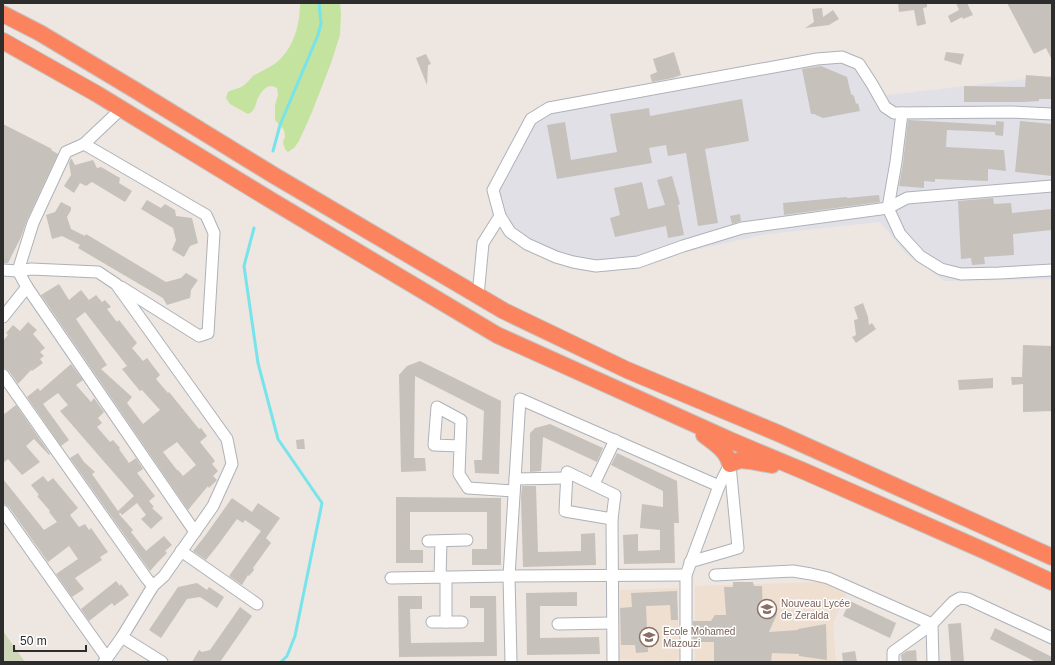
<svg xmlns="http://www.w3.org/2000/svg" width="1055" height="665" viewBox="0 0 1055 665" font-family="Helvetica,sans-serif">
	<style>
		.industrial { fill: #e1e0e7 }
		.education { fill: #efdfd1 }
		.green { fill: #c3e39f }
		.cemetery { fill: #ced8b8 }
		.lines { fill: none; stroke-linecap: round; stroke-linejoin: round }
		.stream { stroke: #77e4ec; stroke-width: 3 }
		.building { fill: #c7c1bc; fill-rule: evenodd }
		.minor-casing { stroke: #adb2b9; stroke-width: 13 }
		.highway-casing { stroke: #c4c4c4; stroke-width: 18 }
		.minor { stroke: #fff; stroke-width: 11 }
		.highway { stroke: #fb845f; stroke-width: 16 }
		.labels { text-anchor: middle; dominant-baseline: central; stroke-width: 3; stroke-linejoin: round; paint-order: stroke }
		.education-label { font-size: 10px; fill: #785e54; stroke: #fff; text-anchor: start }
	</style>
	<rect width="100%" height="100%" fill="#eee6e0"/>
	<polygon class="industrial" points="817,59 859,64 879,96 1052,76 1052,279 945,281 906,254 880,222 768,234 638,262 573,262 510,232 493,190 531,119 549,108"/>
	<g class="education">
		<polygon points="822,582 846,594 833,624 836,662 695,662 695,586"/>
		<polygon points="678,588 678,620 680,655 677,659 672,661 618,659 620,590"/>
	</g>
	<path class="green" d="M300 3H340L341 13 340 35 331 63 312 112 299 141 294 148 288 152 285 149 283 142 285 137 284 130 275 120V105L278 95 277 88C275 87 273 86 271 86 266 86 261 92 259 96 255 102 257 110 248 114L230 104 226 98 228 92C233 89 234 90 239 88 245 86 249 80 253 76 261 71 270 68 277 62 294 48 300 24 300 3Z"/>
	<polygon class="cemetery" points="3,631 25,662 3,662"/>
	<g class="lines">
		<g class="stream">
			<polyline points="273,151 280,125 318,35 321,24 319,3"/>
			<polyline points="254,228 244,266 258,363 278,439 322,503 295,636 287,656 281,662"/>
		</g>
	</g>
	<g class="building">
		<polygon points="898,3 927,3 927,7 923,8 926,24 917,26 914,10 899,12"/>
		<polygon points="956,3 967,3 973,15 963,19 962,17 951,23 948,16 959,10"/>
		<polygon points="1007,3 1052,3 1052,60 1046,48 1034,54"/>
		<polygon points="822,8 823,17 833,10 839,19 829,25 805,28 814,22 812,9"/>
		<polygon points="674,52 681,75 673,78 652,82 650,75 657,72 653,59"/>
		<polygon points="946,52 964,54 961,65 944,60"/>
		<polygon points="426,54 431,64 428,65 427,85 416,58"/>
		<polygon points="821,66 847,77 851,94 854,96 856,104 858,103 860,111 823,118 814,114 811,114 802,69"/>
		<polygon points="1026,75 1052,77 1052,99 1039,99 1039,101 1023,102 964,102 964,86 1025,87"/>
		<polygon points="742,99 749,141 705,149 718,223 698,226 686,153 668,156 666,145 649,148 652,163 557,179 547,125 565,122 571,160 617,152 610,114 649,108 650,116"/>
		<polygon points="908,120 996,125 996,121 1004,122 1003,136 995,135 995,132 947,130 946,147 1004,150 1006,171 988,169 988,181 935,179 935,182 924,181 924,188 899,186 903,163"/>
		<polygon points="1020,121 1052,124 1052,176 1015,172"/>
		<polygon points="3,124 52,149 51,150 58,154 27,220 21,237 8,263 3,263"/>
		<polygon points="71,158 75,165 93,160 97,168 101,167 120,178 119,183 132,191 125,202 92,182 86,186 80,183 74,193 64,186 71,175 69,163"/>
		<polygon points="672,176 680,204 678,205 684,235 668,238 666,226 615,237 610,218 620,215 614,188 642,182 648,209 665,205 657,180"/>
		<polygon points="879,195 880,202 784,215 783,203 847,197 847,198"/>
		<polygon points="993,198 994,204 1011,203 1012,213 1052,209 1052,230 1013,234 1014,255 984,257 985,264 972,265 971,258 961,259 958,201"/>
		<polygon points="147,200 161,208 165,204 175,210 176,216 192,218 198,243 190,246 184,257 172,250 176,240 173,228 141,209"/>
		<polygon points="61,202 71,207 71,210 67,217 71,229 85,236 86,234 166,282 181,278 186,273 198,280 191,290 190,298 167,305 163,298 78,248 80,245 62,236 52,239 46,215 55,212"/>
		<polygon points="740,214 741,221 732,224 730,216"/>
		<path d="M59 284 69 300 81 290 89 300 96 295 102 302 105 300 111 307 107 309 117 322 119 320 137 343 132 348 143 361 147 358 160 375 156 379 168 393 169 392 199 429 201 428 207 436 200 442 215 461 212 464 218 471 213 476 217 480 209 488 208 486 188 510 41 295ZM85 312 127 366 122 369 140 391 142 390 160 410 143 424 127 403 132 397 101 369 107 365 76 319ZM177 442 196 465 183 476 178 470H177L163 452Z"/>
		<polygon points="863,303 868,317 869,325 872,323 876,329 856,343 852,337 856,335 854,320 858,319 854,307"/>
		<polygon points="28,322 37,330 33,334 45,348 40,352 44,356 40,359 43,363 32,371 31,370 18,384 9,371 6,369 3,368 3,341 8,335 6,333 13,325 20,331"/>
		<polygon points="1023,345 1052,346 1052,411 1023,412 1023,384 1012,385 1011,377 1022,377"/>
		<polygon points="420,361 501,401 499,474 475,473 474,460 482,460 484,411 415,376 414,458 425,458 426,471 401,472 399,375 407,366"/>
		<polygon points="71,364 83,380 76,385 91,402 94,398 104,412 98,418 102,423 97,427 110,442 113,440 120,448 119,449 129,463 136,458 143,469 137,473 155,496 149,501 154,507 152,508 163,518 151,529 141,519 146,515 137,503 122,515 119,511 120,513 119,514 133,530 131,532 146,551 164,536 172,545 165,551 167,553 159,561 150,571 70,458 78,453 84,462 95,472 92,474 118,511 134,496 60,411 68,405 58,393 43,404 69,440 61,446 27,397 38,388 40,391"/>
		<polygon points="993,378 993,388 959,390 958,380"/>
		<polygon points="16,405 50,454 49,455 34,439 26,446 40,462 22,475 8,459 3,463 3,415"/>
		<polygon points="550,424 603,448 597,462 543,437 541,471 530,472 530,433 535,428"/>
		<polygon points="304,439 305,449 297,449 296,440"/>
		<polygon points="617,453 677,481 679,523 674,523 675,563 624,564 623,535 638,534 638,551 660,550 660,530 640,528 642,504 663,507 663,491 611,465"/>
		<polygon points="43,476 48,482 53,478 78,508 70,515 79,527 85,524 89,530 91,528 108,552 100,557 102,560 75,578 84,589 72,597 56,574 78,559 69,546 48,562 9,507 3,503 3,479 44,530 57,522 49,512 50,511 37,496 39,495 31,485"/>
		<polygon points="522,486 536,486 538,552 581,551 581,534 595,533 596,565 523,567 521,497"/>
		<polygon points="396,497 501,498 501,565 472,565 472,549 487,549 487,512 410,512 410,550 423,550 423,563 396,563"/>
		<polygon points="232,498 252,512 258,503 280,518 266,538 271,543 253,568 254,570 249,576 248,575 242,585 229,576 261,531 245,520 243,523 237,519 218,545 206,560 193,551 205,536"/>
		<polygon points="116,581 120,586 121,584 129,595 114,606 112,603 89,621 81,609"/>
		<polygon points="733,582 753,582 754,586 762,586 763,614 777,614 769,632 798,630 798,629 826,624 827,660 799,656 799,654 772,653 771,662 714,662 714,642 693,642 693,621 711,621 715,615 726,615 724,587 733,587"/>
		<polygon points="197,583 207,590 209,587 224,597 217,608 200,597 187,599 161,638 149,630 178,587"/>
		<polygon points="677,591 678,620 671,620 670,605 646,606 648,652 636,653 635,645 621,645 620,608 632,607 631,593"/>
		<polygon points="577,592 577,606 540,606 540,638 599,637 600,654 527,655 526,593"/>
		<polygon points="398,596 422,596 422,609 410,609 411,643 484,642 484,608 470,608 470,596 496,596 497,656 399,657"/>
		<polygon points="850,601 896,623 890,638 843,616"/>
		<polygon points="240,607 252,616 220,662 192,662 199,650 202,652 210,650"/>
		<polygon points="961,623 964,662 951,662 948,624"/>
		<polygon points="995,628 1052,657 1052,662 1036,662 990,639"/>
		<polygon points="916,650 917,662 902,662 901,655 907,651"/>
		<polygon points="855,651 857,662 843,662 842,653"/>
	</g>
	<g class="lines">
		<g class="minor-casing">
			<g id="minor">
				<polyline points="902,113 896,162 888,208 900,234 920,256 941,269 961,274 999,273 1052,270"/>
				<polyline points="1052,114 1011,112 894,113 885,107 872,84 859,64 842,57 817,59 549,108 531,119 493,190 500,216 510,232 527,244 556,257 573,262 596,266 638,262 683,246 742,228 888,208 907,198 1052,186"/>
				<polyline points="84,144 121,109"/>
				<polyline points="3,270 18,271 31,269 98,272 116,284 227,439 232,464 213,506 164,576 153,586 122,637 107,658"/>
				<polyline points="27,287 18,271 33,223 66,152 84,144 206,215 214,233 208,333 199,336 121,287"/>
				<polyline points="478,296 483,243 500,216"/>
				<polyline points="3,317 27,287 195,532"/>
				<polyline points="3,375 147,579 153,586"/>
				<polyline points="460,446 434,445 437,407 461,420 459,474 468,488 514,491"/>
				<polygon points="567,472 615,495 612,519 565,511"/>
				<polyline points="515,479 566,478"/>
				<polyline points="594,484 615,440"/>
				<polyline points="3,511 107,658 104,662"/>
				<polyline points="612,519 613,662"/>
				<polyline points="428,541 467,540"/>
				<polyline points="181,551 257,604"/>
				<polyline points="690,562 738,548 730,465"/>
				<polyline points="715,575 793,571 811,574 828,578 932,624 953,602 960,598 968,599 1052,638"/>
				<polyline points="440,577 441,541"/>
				<polyline points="446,577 446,622"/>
				<polyline points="391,578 509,576 686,575"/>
				<polyline points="432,622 462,622"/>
				<polyline points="558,624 612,623"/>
				<polyline points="932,624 933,662"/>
				<polyline points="122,637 162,662"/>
				<polyline points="511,662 509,576 520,399 719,486"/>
				<polyline points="686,662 686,575 719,486 730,464"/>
				<polyline points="893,662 893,652 932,624"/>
			</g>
		</g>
		<g class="highway-casing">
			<g id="highway">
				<polyline points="3,14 40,33 135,90 275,176 504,311 627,370 780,434 1052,557"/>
				<polyline points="3,41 97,94 274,202 497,335 732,441 806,472 985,551 1052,582"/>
				<path d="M704 435C715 443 727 451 730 464L740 460 750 461 772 465"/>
			</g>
		</g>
		<use href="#minor" class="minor"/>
		<use href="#highway" class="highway"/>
	</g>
	<defs>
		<g id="school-ring" transform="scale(1)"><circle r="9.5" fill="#fff" stroke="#8d6e63" stroke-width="1.5"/><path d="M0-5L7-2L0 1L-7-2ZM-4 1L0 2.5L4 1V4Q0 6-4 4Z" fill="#8d6e63"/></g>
	</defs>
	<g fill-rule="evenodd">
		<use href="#school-ring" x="767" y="609"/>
		<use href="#school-ring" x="649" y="637"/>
	</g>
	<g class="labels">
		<g class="education-label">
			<text x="781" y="603">Nouveau Lycée<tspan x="781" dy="12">de Zeralda</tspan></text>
			<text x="663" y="631">Ecole Mohamed<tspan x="663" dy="12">Mazouzi</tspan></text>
		</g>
	</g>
	<rect width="1055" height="665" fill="none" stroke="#2d2d2d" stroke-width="8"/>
	<path d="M14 645v6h72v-6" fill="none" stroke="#2d2d2d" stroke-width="2"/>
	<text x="20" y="645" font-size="12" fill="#2d2d2d" stroke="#ffffff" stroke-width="3" paint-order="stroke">50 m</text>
</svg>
